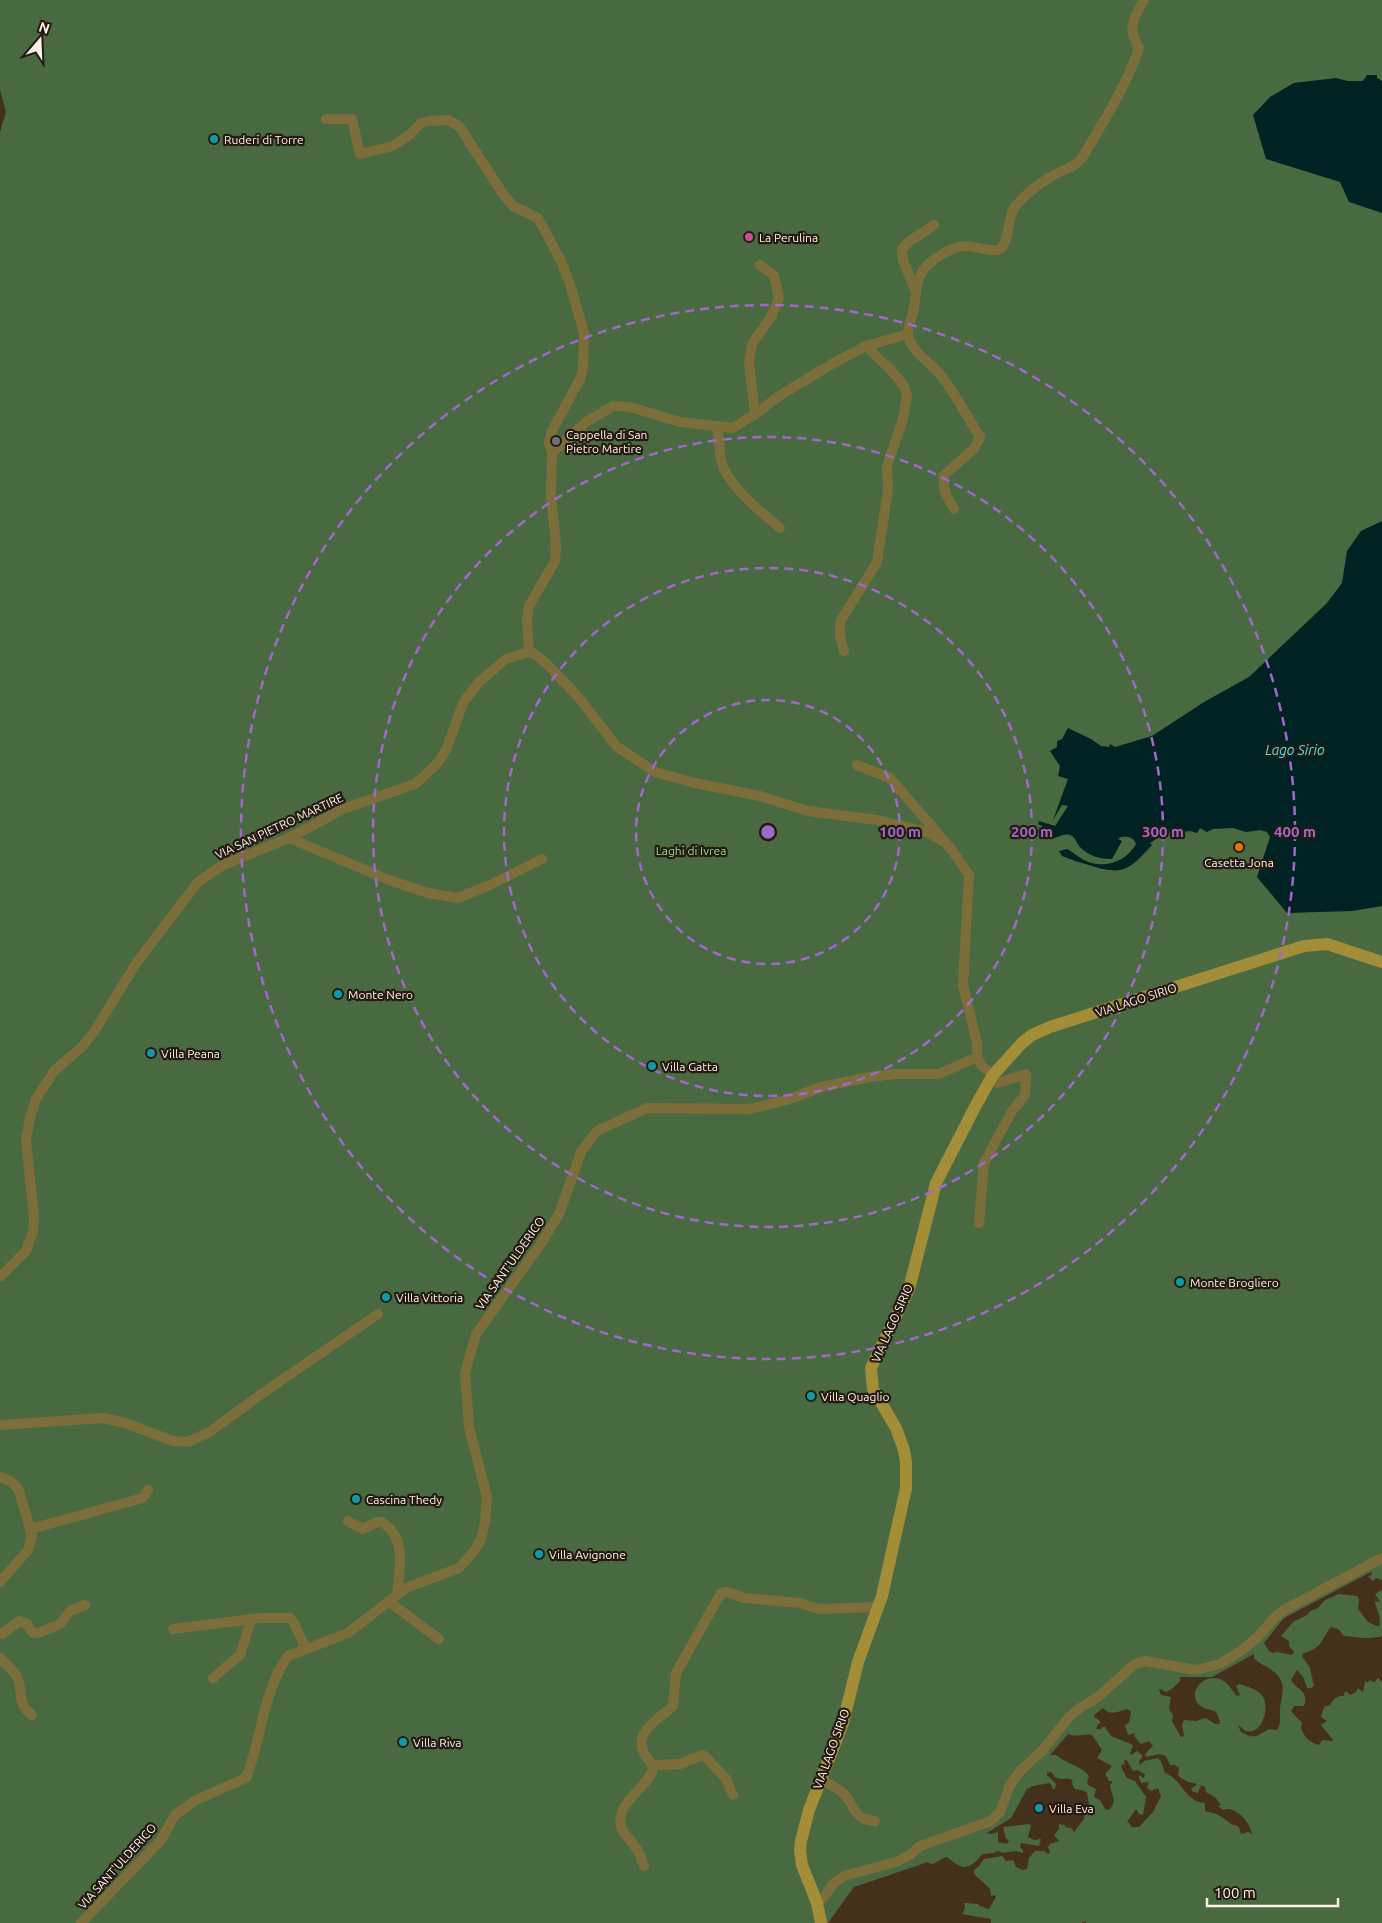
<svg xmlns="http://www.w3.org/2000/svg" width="1382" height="1923" viewBox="0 0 1382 1923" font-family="Ubuntu,sans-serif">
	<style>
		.green { fill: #496940; fill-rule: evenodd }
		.water { fill: #002223 }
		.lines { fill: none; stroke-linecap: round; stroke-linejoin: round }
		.minor { stroke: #7c6e3b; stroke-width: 10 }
		.secondary { stroke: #a48d37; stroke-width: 12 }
		.ring { fill: none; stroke: #a267cc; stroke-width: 2.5; stroke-dasharray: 9 6 }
		.culture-dot { fill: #0f9aa8; stroke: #241a12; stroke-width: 2 }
		.hotel-dot { fill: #d1479c; stroke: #241a12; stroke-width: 2 }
		.worship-dot { fill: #6b7280; stroke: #241a12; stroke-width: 2 }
		.food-dot { fill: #e8710a; stroke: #241a12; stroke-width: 2 }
		.labels { text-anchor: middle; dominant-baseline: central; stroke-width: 4.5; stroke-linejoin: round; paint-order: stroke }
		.poi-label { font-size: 12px; fill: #fef1e9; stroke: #241a12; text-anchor: start }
		.street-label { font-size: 12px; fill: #fef1e9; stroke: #241a12 }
		.park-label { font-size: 12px; fill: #9ada87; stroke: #241a12 }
		.water-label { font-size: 14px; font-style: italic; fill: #43e6ec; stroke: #241a12 }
		.centre { fill: #a267cc; stroke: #241a12; stroke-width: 2.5 }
		.ring-label { font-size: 15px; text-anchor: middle; font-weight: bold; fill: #a267cc; stroke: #241a12; stroke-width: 4.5; stroke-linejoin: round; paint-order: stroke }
	</style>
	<rect width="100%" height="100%" fill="#452f1d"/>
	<path class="green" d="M0 0H1382V1580L1376 1578 1373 1581 1368 1576 1372 1575 1371 1572 1284 1618 1264 1643 1269 1651 1273 1653 1277 1652 1292 1655 1294 1652 1289 1646V1641L1281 1636 1293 1622 1307 1615 1310 1611 1318 1608 1325 1600 1339 1594 1357 1596 1359 1599 1358 1609 1368 1622 1379 1627C1382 1616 1376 1611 1375 1601L1380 1602 1375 1594 1382 1590V1636C1367 1640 1359 1637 1344 1636L1338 1629 1331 1627C1321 1639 1323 1648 1304 1653L1302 1656 1310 1668 1314 1686 1311 1688H1307L1303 1677 1297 1670 1291 1680C1297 1691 1309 1689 1304 1706H1294L1291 1711 1302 1723 1301 1728C1304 1737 1310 1743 1319 1745L1322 1740 1333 1741V1740L1321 1725 1327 1721 1321 1717 1324 1707 1330 1705C1332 1700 1338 1695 1344 1696L1345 1691 1351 1695 1356 1692 1358 1688 1363 1692 1365 1681 1368 1683 1369 1680 1374 1682 1378 1678 1382 1682V1923H1086V1921L1081 1923H991V1919L962 1914 965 1908 964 1903 978 1904 981 1907 983 1906 985 1908 989 1909 996 1897 995 1895 991 1896 990 1889 974 1874V1870L979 1866 984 1859 1002 1856 1006 1861 1013 1860 1016 1867 1023 1870 1027 1869 1029 1858 1035 1851H1044L1048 1854 1050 1852 1048 1847 1050 1844 1059 1841 1054 1835 1059 1829V1824L1065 1825V1827L1071 1828 1074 1832 1084 1819 1085 1810 1089 1805 1087 1793C1079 1786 1073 1795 1072 1780 1066 1777 1061 1781 1055 1777 1054 1775 1052 1773 1051 1772L1047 1773V1775L1056 1784 1055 1789H1053L1050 1783 1033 1786 1027 1789 1011 1818 987 1833 991 1834 998 1832V1842L1007 1844 1009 1840 1006 1839 1003 1827 1029 1824 1031 1826 1028 1837 1034 1840 1041 1839 1039 1846 1021 1843 1020 1847 1023 1850V1853L1016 1851 1002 1853 998 1851 994 1853 983 1854C980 1856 978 1860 974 1863 963 1872 956 1864 947 1857 941 1858 938 1863 931 1864L928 1862 854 1887 828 1923H0V132L6 112 0 90ZM1254 1654V1658C1258 1663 1265 1665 1270 1669 1287 1680 1283 1691 1280 1707 1279 1716 1282 1723 1277 1730L1269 1729C1256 1736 1256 1740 1241 1732L1238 1725C1240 1726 1242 1728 1244 1730 1261 1739 1272 1706 1261 1694 1257 1690 1246 1686 1240 1684L1236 1686 1240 1695 1237 1696C1233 1692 1230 1685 1225 1682 1208 1668 1182 1693 1202 1707 1206 1710 1212 1709 1216 1712L1220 1721 1219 1724H1215L1206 1718 1196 1721 1184 1720 1182 1725 1184 1736 1181 1737 1172 1721 1173 1715 1169 1709 1171 1697 1161 1695 1159 1690 1160 1689 1166 1692 1173 1688 1180 1681V1677H1212ZM1103 1708C1110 1716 1118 1712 1127 1709L1129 1710 1131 1712 1129 1723 1125 1725 1128 1735 1135 1733 1134 1736 1141 1744 1149 1741 1153 1746 1145 1754 1146 1757 1159 1754 1166 1756 1170 1765H1175L1179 1768 1178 1776 1188 1782 1197 1784 1191 1789 1193 1792 1198 1793 1201 1785 1205 1787 1206 1792 1215 1797 1221 1805 1218 1806 1223 1810C1235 1805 1250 1822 1252 1834L1248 1832 1241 1834 1239 1827 1235 1825H1233C1228 1822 1223 1817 1218 1815 1214 1812 1209 1813 1205 1811V1803C1185 1802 1182 1779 1165 1773L1161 1761 1158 1758 1144 1761 1140 1765 1139 1761 1142 1758V1755L1137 1751 1131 1755 1130 1753 1133 1746 1131 1744 1111 1736 1105 1727H1102L1101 1729H1096L1098 1724 1101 1723 1099 1720 1094 1717V1715ZM1068 1734C1076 1738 1083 1733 1092 1735L1102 1750 1097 1758 1112 1766 1105 1774 1109 1781H1113L1110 1785C1111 1795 1118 1801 1109 1810L1105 1809 1100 1800 1094 1797 1096 1789 1088 1785 1087 1782 1089 1776C1080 1765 1067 1764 1056 1755H1050ZM1126 1759 1133 1771 1137 1770 1145 1774 1144 1778 1138 1775 1141 1783 1149 1782 1147 1788 1151 1791 1158 1788 1161 1796 1153 1812 1139 1827H1131L1130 1824 1127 1822 1136 1809 1139 1814 1143 1815 1146 1797 1135 1781 1127 1778 1121 1767 1122 1764 1125 1765 1124 1761Z"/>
	<g class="water">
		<polygon points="1367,75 1377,75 1377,78 1382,81 1382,213 1349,202 1340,182 1266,159 1253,115 1270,97 1294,83 1336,78 1348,81 1363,81"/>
		<path d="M1382 521V906L1352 911 1287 913 1257 877 1270 837 1267 832 1260 830 1246 832 1233 828 1213 829 1207 832 1200 828 1197 833 1190 831 1170 833 1168 828H1166L1167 834 1159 837 1150 843 1152 845C1130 869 1124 876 1092 866 1082 863 1071 860 1062 856L1059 851 1067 849C1073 852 1078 857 1084 860 1103 870 1126 862 1136 844 1134 837 1127 836 1121 837L1118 839 1122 841 1112 859C1099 859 1088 856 1079 846 1077 843 1075 838 1072 836 1064 831 1057 840 1049 838L1042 826 1038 824 1039 821 1055 826 1068 806 1062 805 1053 820 1068 779 1058 776 1060 766 1050 751 1057 747V741L1062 739 1068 728 1091 739 1101 746 1109 747 1110 744 1115 747 1152 736 1204 702 1249 677 1327 603 1342 583 1347 551 1361 531Z"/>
	</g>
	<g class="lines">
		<g class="minor">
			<polyline points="326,119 352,119 360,154 393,146 411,134 421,123 429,121 448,120 459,126 503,194 513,206 538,218 561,261 570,284 584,333 583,367 581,377 552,431 549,442 552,453 551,496 556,544 555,561 529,606 527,619 529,652"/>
			<polyline points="915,290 903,260 902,249 910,241 934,225"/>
			<polyline points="755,415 749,362 752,344 771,317 779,298 774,275 760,265"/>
			<path d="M717 427C720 440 718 456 724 469 734 490 762 513 780 528"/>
			<polyline points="552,453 586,422 613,406 630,407 680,422 733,428 761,410 779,396 832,364 866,346 908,334"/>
			<path d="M954 509 945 493 943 476 974 449 980 437C966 416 955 392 939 373 929 362 911 351 908 335 907 327 912 317 914 309 917 285 915 271 939 256 947 251 956 246 967 246 975 246 994 253 1000 249 1010 242 1007 217 1015 207 1024 195 1041 182 1054 175 1064 169 1074 168 1082 158 1103 122 1126 87 1139 48 1127 27 1133 19 1144 0"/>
			<polyline points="844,651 840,636 840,622 877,562 888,490 887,466 903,419 907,396 904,386 890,369 866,346"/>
			<polyline points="857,765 890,778 951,849 969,875 963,985 977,1043 977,1057 982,1066 993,1075 998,1083 1026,1074 1025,1095 1012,1111 984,1163 979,1223"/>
			<polyline points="289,838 389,880 428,893 458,898 490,885 542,859"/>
			<polyline points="0,1277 26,1251 33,1232 34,1217 26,1141 30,1117 36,1099 54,1071 82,1047 94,1032 137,962 198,882 223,865 289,838 343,809 415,784 438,763 447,748 463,703 479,682 506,659 529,652 533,653 546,663 580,699 616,746 655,772 695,783 760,796 808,811 877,820 927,832 946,843"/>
			<polyline points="0,1425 103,1418 125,1423 173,1441 188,1442 211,1431 260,1395 378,1314"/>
			<polyline points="0,1477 10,1481 18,1488 32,1535 28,1550 0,1582"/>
			<path d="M348 1521 363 1529 377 1522H382C408 1538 399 1570 397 1595"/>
			<polyline points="30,1529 143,1498 148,1490"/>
			<polyline points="388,1601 439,1639"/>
			<polyline points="173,1629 261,1618 290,1618 293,1621 306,1649"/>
			<polyline points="0,1633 2,1634 19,1621 27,1624 32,1632 36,1633 41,1632 60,1624 70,1611 85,1605"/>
			<path d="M0 1658C6 1664 15 1671 18 1679 23 1694 17 1703 32 1715"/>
			<polyline points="213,1678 240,1655 251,1620"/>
			<polyline points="652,1765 680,1764 702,1755 706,1757 726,1779 733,1795"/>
			<path d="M821 1778C826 1784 834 1786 841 1791 855 1803 852 1820 875 1821"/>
			<path d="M644 1866C642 1860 640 1854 636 1848 632 1841 625 1836 622 1829 612 1805 647 1789 653 1769 651 1761 644 1756 642 1748 638 1728 662 1717 673 1706L676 1673 721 1593 727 1592 744 1598 800 1603 819 1609 878 1607"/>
			<polyline points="817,1903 824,1897 834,1883 844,1876 896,1862 910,1855 920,1846 991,1821 1000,1812 1010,1785 1020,1771 1042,1751 1069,1717 1080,1708 1098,1697 1135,1664 1145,1661 1196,1670 1220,1664 1242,1650 1258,1637 1275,1617 1284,1610 1382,1558"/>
			<path d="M81 1923 161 1840 175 1815 196 1800 246 1778C262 1739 262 1692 288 1656L348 1633 406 1588 459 1568 475 1550 481 1539 485 1523 487 1497 469 1427 465 1373 476 1334 542 1242 559 1214 581 1152 597 1131 647 1108 750 1109 787 1100 821 1087 870 1077 894 1074H939L977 1057"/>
		</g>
		<polyline class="secondary" points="821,1923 817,1903 802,1865 800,1851 801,1841 809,1810 843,1723 858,1662 882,1596 906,1488 906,1462 904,1450 896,1428 873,1389 871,1368 909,1289 936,1183 976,1105 993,1075 1022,1043 1032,1035 1050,1027 1304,946 1327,944 1382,962"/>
	</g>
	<g class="ring">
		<circle cx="768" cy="832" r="132"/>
		<circle cx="768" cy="832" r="264"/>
		<circle cx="768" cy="832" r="395"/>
		<circle cx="768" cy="832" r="527"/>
	</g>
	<g class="culture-dot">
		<circle cx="214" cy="139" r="5"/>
		<circle cx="338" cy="994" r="5"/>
		<circle cx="151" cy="1053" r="5"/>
		<circle cx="652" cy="1066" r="5"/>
		<circle cx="1180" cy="1282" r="5"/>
		<circle cx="386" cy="1297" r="5"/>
		<circle cx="811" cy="1396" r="5"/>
		<circle cx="356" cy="1499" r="5"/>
		<circle cx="539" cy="1554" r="5"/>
		<circle cx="403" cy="1742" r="5"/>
		<circle cx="1039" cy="1808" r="5"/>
	</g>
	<circle class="hotel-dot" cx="749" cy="237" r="5"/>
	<circle class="worship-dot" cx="556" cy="441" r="5"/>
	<circle class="food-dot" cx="1239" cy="847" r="5"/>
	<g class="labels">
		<g class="poi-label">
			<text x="224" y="139">Ruderi di Torre</text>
			<text x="759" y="237">La Perulina</text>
			<text x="566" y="434">Cappella di San<tspan x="566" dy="14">Pietro Martire</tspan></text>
			<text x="1239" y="862" text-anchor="middle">Casetta Jona</text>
			<text x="348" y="994">Monte Nero</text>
			<text x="161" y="1053">Villa Peana</text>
			<text x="662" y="1066">Villa Gatta</text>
			<text x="1190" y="1282">Monte Brogliero</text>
			<text x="396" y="1297">Villa Vittoria</text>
			<text x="821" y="1396">Villa Quaglio</text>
			<text x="366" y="1499">Cascina Thedy</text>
			<text x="549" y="1554">Villa Avignone</text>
			<text x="413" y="1742">Villa Riva</text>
			<text x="1049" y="1808">Villa Eva</text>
		</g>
		<g class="street-label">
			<text transform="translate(279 826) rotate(-25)">VIA SAN PIETRO MARTIRE</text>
			<text transform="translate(1136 1000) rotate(-18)">VIA LAGO SIRIO</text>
			<text transform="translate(510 1263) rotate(-55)">VIA SANT'ULDERICO</text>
			<text transform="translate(892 1323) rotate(-66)">VIA LAGO SIRIO</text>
			<text transform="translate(831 1749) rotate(-70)">VIA LAGO SIRIO</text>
			<text transform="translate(117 1866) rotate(-48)">VIA SANT'ULDERICO</text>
		</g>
		<g class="park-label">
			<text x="691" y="850">Laghi di Ivrea</text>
		</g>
		<g class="water-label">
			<text x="1295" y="750">Lago Sirio</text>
		</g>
	</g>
	<circle cx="768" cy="832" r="8" class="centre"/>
	<g class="ring-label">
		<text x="900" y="837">100 m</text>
		<text x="1032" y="837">200 m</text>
		<text x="1163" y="837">300 m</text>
		<text x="1295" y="837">400 m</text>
	</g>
	<g transform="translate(40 40) rotate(19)" stroke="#241a12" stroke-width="4" paint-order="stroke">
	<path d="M0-4L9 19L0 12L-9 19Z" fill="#fef1e9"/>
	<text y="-8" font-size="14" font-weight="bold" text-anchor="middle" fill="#fef1e9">N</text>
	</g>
	<path d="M1207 1898v8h131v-8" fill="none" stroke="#fef1e9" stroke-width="2.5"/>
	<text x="1214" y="1898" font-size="15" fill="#fef1e9" stroke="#241a12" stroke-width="4" paint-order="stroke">100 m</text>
</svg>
